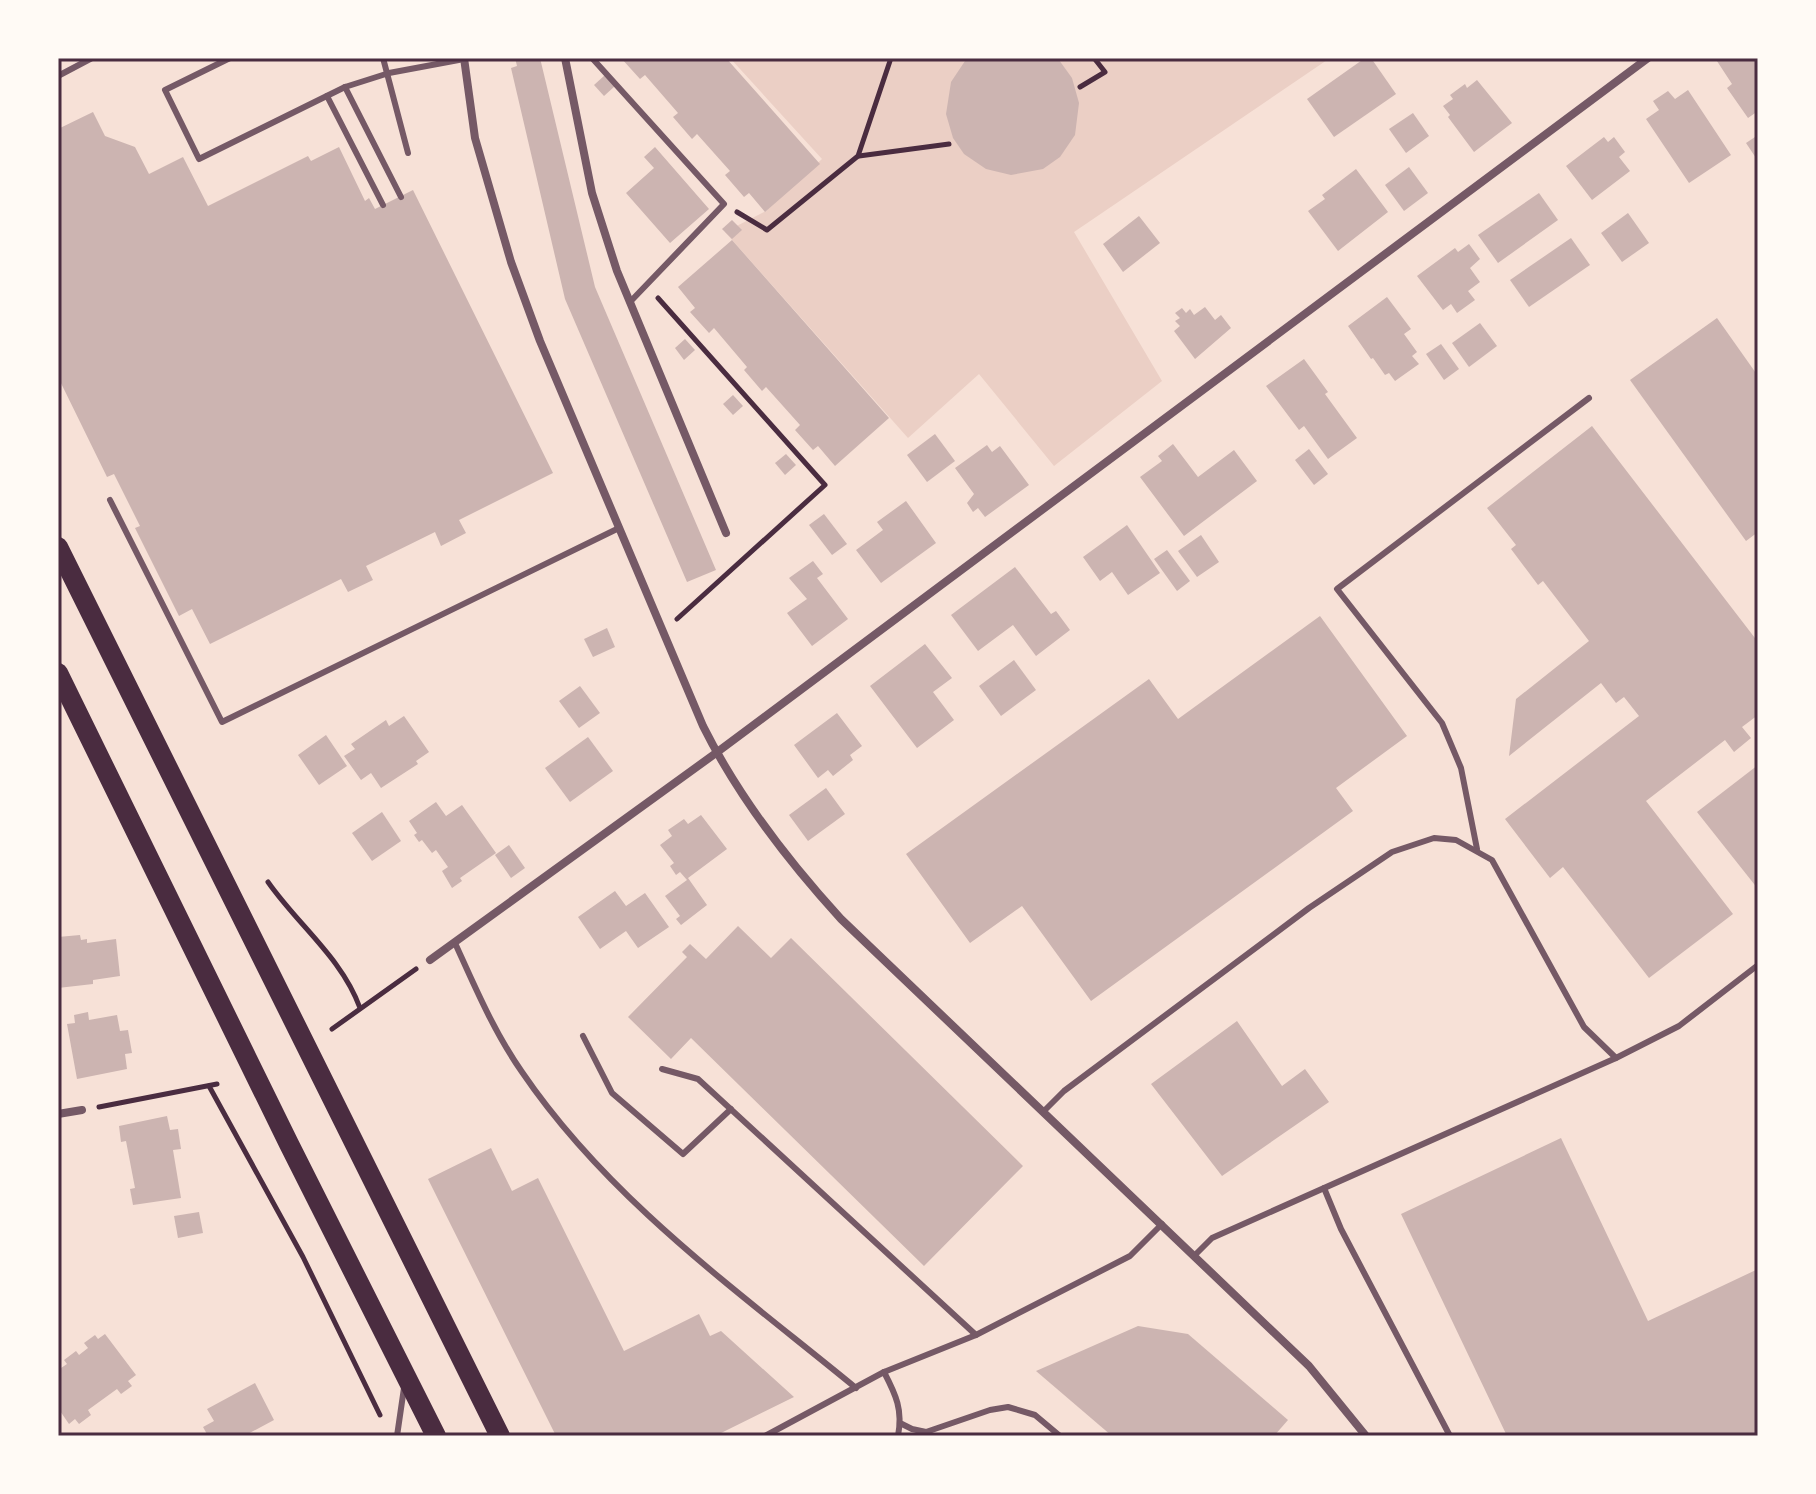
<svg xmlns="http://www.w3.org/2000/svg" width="1816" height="1494" viewBox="0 0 1816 1494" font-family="'Work Sans',sans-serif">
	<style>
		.green { fill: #ebcfc5 }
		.building { fill: #ccb4b1 }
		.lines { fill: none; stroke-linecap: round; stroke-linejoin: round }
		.path { stroke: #4a2c40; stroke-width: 5 }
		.service { stroke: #755966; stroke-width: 6 }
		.minor { stroke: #755966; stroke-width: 8 }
		.primary { stroke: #4a2c40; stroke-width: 20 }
		.neatline { fill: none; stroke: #4a2c40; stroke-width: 3 }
	</style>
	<rect width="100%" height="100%" fill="#f7e1d7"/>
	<polygon class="green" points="730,58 1330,58 1074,232 1162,381 1054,466 979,374 908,438 725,232 766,211 822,159"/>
	<g class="building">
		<polygon points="515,58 540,58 595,287 716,570 687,582 565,299 511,68 517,66"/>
		<polygon points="621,58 726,58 820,164 765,212 749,193 744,197 725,175 730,171 697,134 692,139 673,117 678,113 645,75 640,79"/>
		<polygon points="967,58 1059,60 1072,78 1079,103 1075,135 1060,157 1043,169 1011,175 986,169 964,154 953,138 946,114 951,82"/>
		<polygon points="1365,58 1371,58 1396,94 1334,137 1307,99"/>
		<polygon points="1715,58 1758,58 1758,111 1748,118 1727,88 1732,84"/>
		<polygon points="605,75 615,86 604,96 594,85"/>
		<polygon points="1477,80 1512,123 1474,152 1448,117 1450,115 1443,106 1453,99 1450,95 1465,84 1467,88"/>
		<polygon points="1688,90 1731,155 1689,183 1646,119 1659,110 1653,101 1668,91 1675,99"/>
		<polygon points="93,112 105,136 135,147 149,174 183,157 208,206 308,156 311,161 339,147 365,201 369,198 375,209 413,190 553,473 459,520 466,533 441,546 435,532 366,566 373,580 348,592 341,579 210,644 192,609 179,616 135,528 140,526 114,474 107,477 58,377 58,129"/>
		<polygon points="1413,113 1429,136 1406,153 1389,129"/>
		<polygon points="1758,135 1758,161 1746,143"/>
		<polygon points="1604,137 1608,142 1614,137 1625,152 1619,157 1630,171 1592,200 1566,166"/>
		<polygon points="655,147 709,209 670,243 626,193 654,168 644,157"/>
		<polygon points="1409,167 1428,193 1404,211 1385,185"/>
		<polygon points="1356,169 1388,212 1338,251 1308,211 1325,199 1322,195"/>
		<polygon points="1539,193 1558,220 1498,263 1478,235"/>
		<polygon points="1628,213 1649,243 1622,262 1601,233"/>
		<polygon points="1139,216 1160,243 1123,272 1103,244"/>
		<polygon points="732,220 742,230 732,239 722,229"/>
		<polygon points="1571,238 1590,265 1529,307 1510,280"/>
		<polygon points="732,240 889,418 835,466 818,446 813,450 795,430 800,425 766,387 762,391 744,370 747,367 714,328 709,333 690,312 695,308 678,287"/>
		<polygon points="1469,244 1480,259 1470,268 1480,282 1468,291 1475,300 1457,313 1451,304 1443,310 1417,276 1455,248 1458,252"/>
		<polygon points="1387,297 1411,329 1404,334 1417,352 1412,356 1419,364 1395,381 1389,373 1385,375 1373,358 1371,359 1348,326"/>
		<polygon points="1205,307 1215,320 1221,315 1231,328 1195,359 1174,331 1180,326 1175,321 1180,318 1175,313 1182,308 1186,313 1190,309 1194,315"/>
		<polygon points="1717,318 1758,376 1758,532 1746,541 1630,380"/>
		<polygon points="1480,323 1497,346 1469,367 1452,343"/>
		<polygon points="685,339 695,350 684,360 675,348"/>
		<polygon points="1441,344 1459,369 1444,380 1426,354"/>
		<polygon points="1304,359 1328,392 1325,394 1357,438 1328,459 1304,426 1299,430 1266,386"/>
		<polygon points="733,395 743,406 733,415 723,404"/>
		<polygon points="1592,426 1758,642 1758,715 1742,727 1751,738 1734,752 1725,740 1646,801 1733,914 1649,978 1563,867 1550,878 1505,819 1639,716 1624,697 1616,703 1601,683 1509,756 1516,699 1589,641 1543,581 1538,585 1511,549 1516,545 1487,508"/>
		<polygon points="935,434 955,461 927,482 907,455"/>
		<polygon points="1173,444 1198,477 1234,450 1257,481 1184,536 1140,477 1162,461 1158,456"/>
		<polygon points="987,445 992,452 1000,446 1029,485 985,517 978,508 973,512 967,503 974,494 955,468"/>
		<polygon points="1309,449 1328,474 1314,485 1295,460"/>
		<polygon points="786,454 796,465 785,475 775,463"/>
		<polygon points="906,501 936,543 881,583 856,550 883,530 877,522"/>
		<polygon points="824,514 847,544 832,555 809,525"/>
		<polygon points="1127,525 1160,573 1128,595 1112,572 1100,581 1083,557"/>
		<polygon points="1201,535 1219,562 1197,577 1178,551"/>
		<polygon points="1167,550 1190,581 1177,591 1154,559"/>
		<polygon points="813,561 823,574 817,578 848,619 812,646 787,613 807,599 789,578"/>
		<polygon points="1015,567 1051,614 1056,611 1070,630 1036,656 1013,625 978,651 951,615"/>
		<polygon points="1320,616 1407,736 1336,788 1353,811 1091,1001 1022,906 970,943 906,854 1149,679 1178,719"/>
		<polygon points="607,628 615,647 593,657 584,639"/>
		<polygon points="925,644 952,678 933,692 954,720 917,748 870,686"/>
		<polygon points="1014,660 1036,690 1001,716 979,686"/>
		<polygon points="580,686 600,713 579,728 559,701"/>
		<polygon points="837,713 862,746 850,755 853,760 833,776 828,770 818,778 794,745"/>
		<polygon points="404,716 429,752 416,761 418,764 381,788 371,773 361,780 344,756 355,749 351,744 386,720 389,726"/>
		<polygon points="326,735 347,766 319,785 298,755"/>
		<polygon points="588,737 613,771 570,802 545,768"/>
		<polygon points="1758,765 1758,889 1697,812"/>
		<polygon points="826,788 845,814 808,841 789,815"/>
		<polygon points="436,802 446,816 462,805 496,853 460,878 462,881 452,888 442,871 448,867 436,850 432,853 422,840 419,842 414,835 417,833 409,821"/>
		<polygon points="382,812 401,841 372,861 352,833"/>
		<polygon points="701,815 727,849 688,878 707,905 681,925 676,919 680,916 665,896 687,880 680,872 676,875 670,866 674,863 660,845 672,836 668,830 684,819 688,824"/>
		<polygon points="509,845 525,868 511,878 495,855"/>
		<polygon points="615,891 626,906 645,893 669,927 638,948 626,931 600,949 578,917"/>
		<polygon points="738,926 771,958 791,938 1023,1166 924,1266 691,1038 671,1059 628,1017 687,957 682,952 690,944 706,959"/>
		<polygon points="80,935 81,940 87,939 87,943 116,939 120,976 93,980 93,984 58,988 58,937"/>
		<polygon points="88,1012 89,1020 117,1015 120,1031 128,1030 132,1053 125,1054 127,1069 77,1079 67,1024 75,1023 74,1015"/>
		<polygon points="1237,1021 1282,1086 1305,1069 1329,1102 1222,1176 1151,1084"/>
		<polygon points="167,1116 170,1130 178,1129 181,1149 173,1150 181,1198 133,1205 130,1189 135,1188 126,1141 121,1142 119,1126"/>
		<polygon points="1561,1138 1648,1321 1758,1269 1758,1436 1507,1436 1401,1214"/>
		<polygon points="491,1148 512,1191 538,1178 624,1351 699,1314 710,1336 721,1331 794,1397 715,1436 556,1436 428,1179"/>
		<polygon points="199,1212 203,1233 178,1238 174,1216"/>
		<polygon points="1138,1326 1188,1334 1288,1420 1274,1436 1112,1436 1036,1371"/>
		<polygon points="105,1334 136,1375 128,1381 132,1386 121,1394 117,1389 88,1410 91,1415 79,1424 75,1419 69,1424 58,1408 58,1370 67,1364 64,1360 76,1351 79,1355 88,1348 84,1343 95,1335 98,1339"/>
		<polygon points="255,1383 274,1420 244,1436 208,1436 203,1427 214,1421 207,1409"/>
	</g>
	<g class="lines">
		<g class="path">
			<polyline points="1080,87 1105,72 1094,58"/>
			<polyline points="859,156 949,144"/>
			<polyline points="737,212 767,230 858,156 891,58"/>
			<polyline points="658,298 825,485 677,619"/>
			<path d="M268 882C298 925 342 958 360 1008"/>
			<polyline points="332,1029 416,969"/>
			<polyline points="209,1086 303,1257 380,1415"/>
			<polyline points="99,1107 217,1084"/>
		</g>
		<g class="service">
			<polyline points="230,58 165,90 199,159 345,87 389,73 464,59"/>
			<polyline points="383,58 408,153"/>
			<polyline points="592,58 724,204 630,302"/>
			<polyline points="58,76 92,58"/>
			<polyline points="345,87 401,197"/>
			<polyline points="327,96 383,205"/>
			<polyline points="110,500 222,722 619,528"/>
			<polyline points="1477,849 1461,768 1442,723 1337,589 1589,398"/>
			<path d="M455 943C475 987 494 1032 522 1072 609 1200 738 1291 856 1388"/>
			<polyline points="583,1036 612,1093 683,1154 731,1109"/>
			<polyline points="662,1069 698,1079 976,1335"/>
			<polyline points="1043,1112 1064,1091 1309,908 1392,852 1434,838 1456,840 1492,860 1584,1027 1616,1058"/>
			<polyline points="1324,1188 1341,1229 1450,1436"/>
			<polyline points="1195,1255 1212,1238 1616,1058 1679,1026 1758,965"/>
			<path d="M884 1372C896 1395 903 1410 898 1436"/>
			<polyline points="900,1423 912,1429 926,1432 990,1410 1008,1407 1035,1415 1060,1436"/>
			<polyline points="397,1436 404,1388"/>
			<polyline points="765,1436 884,1372 976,1335 1130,1256 1162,1224"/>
		</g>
		<g class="minor">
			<path d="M464 58 475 138 511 262 540 341 703 726C739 798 787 860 841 919L1309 1366 1366 1436"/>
			<polyline points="565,58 592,193 617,271 726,533"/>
			<polyline points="430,960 716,753 1648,58"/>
			<polyline points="58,1114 82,1110"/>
		</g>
		<g class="primary">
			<polyline points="58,547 500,1436"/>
			<polyline points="58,673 289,1144 436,1436"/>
		</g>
	</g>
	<rect width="1816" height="1494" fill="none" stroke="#fffaf5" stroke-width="120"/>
	<rect x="60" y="60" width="1696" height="1374" class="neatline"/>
</svg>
